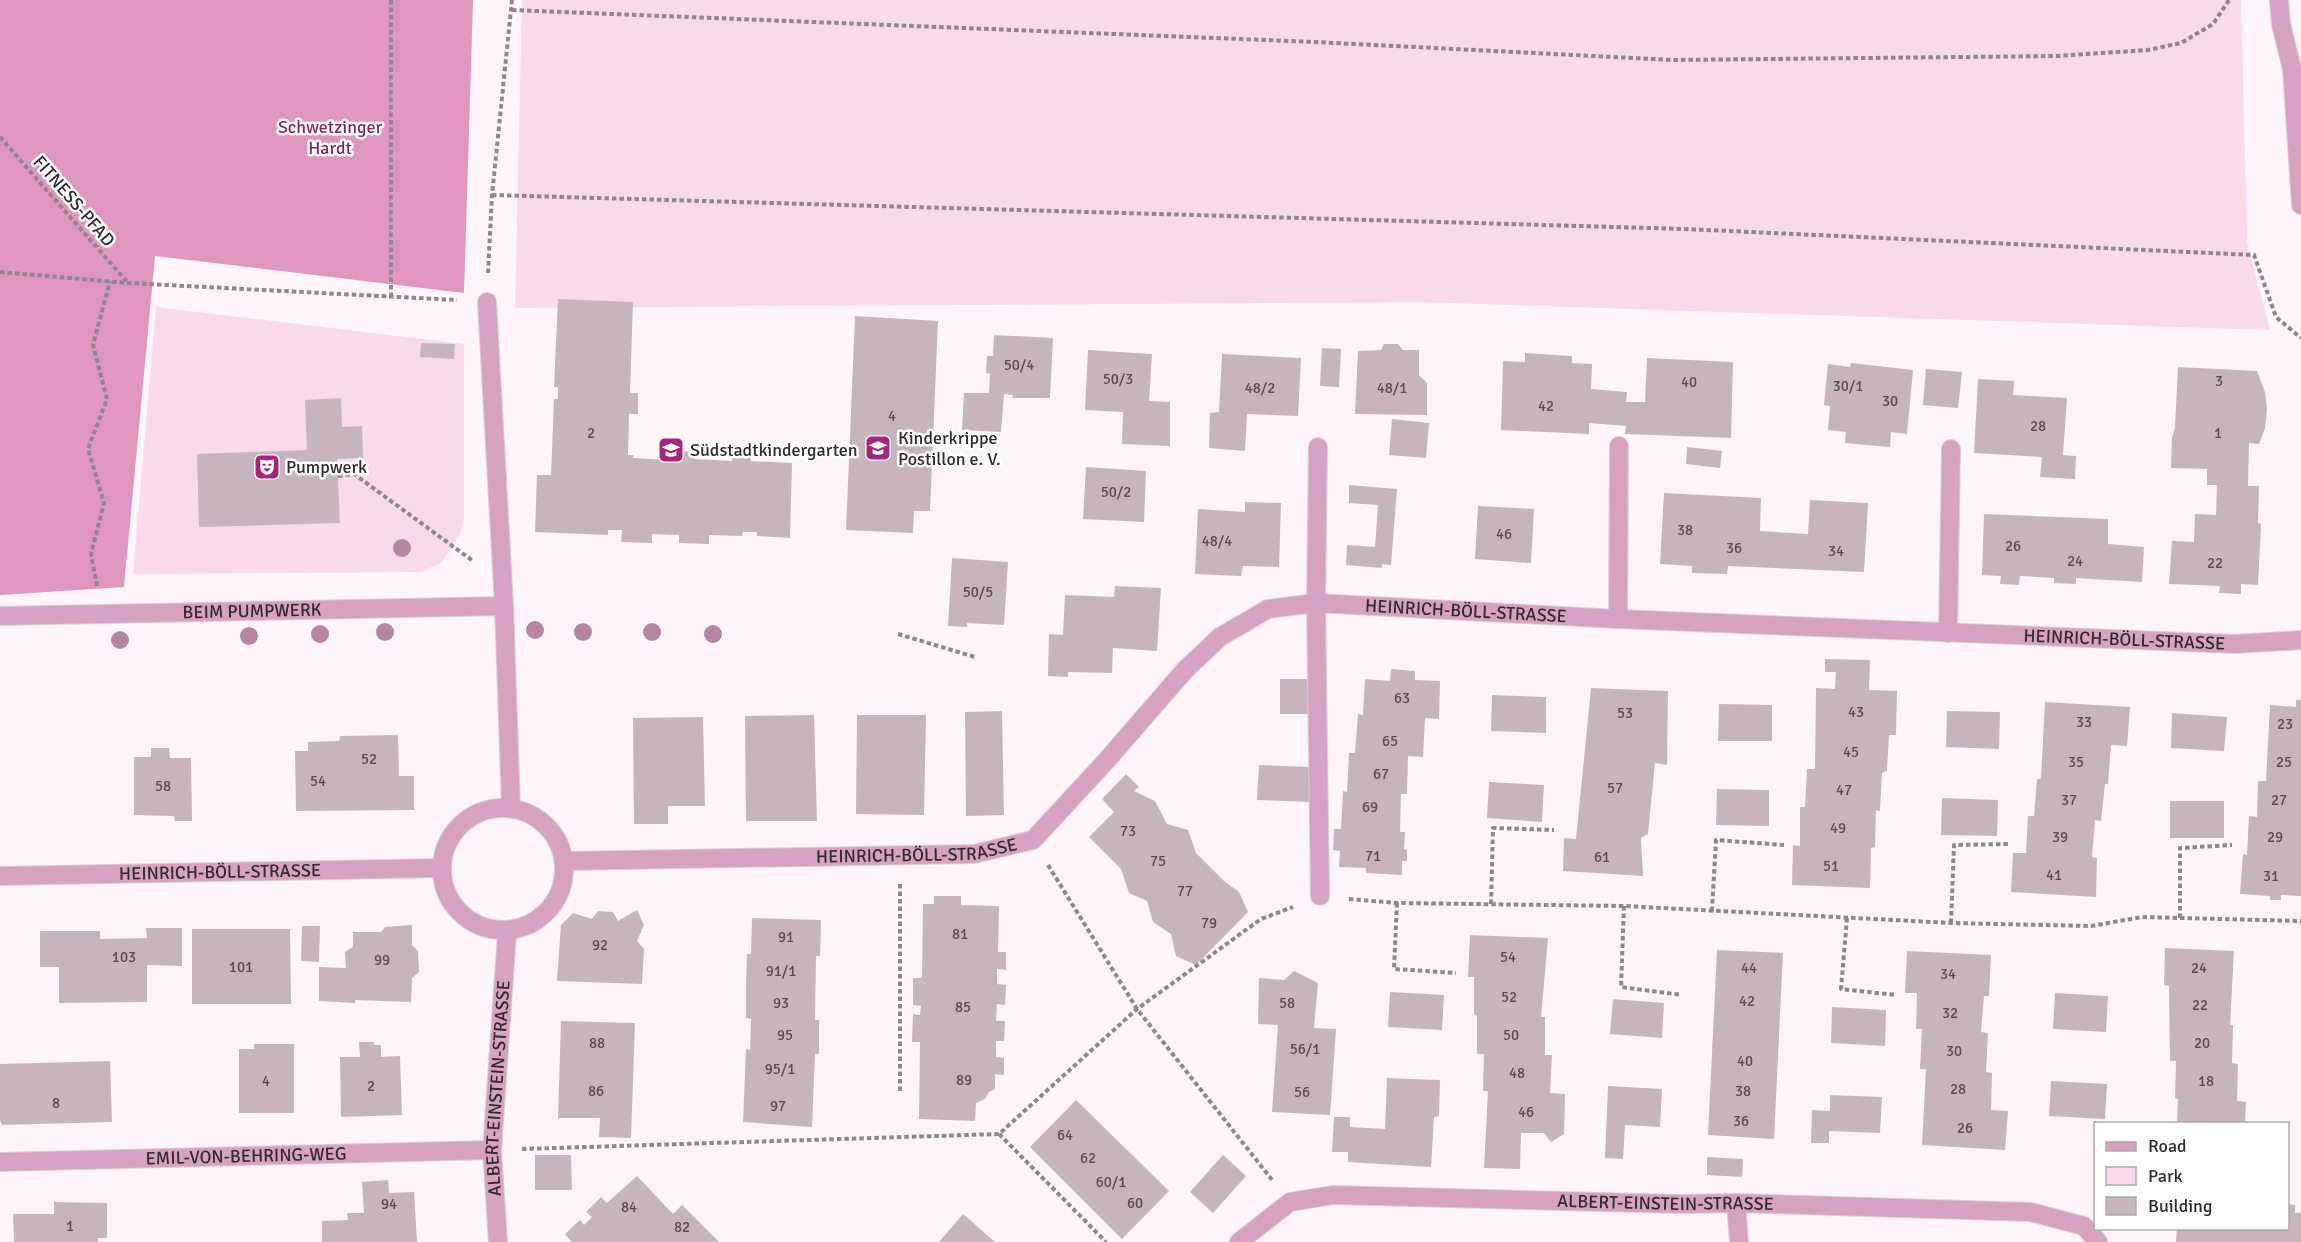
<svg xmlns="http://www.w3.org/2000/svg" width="2301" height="1242" viewBox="0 0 2301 1242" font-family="Signika,sans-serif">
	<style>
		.green { fill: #f9daea }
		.forest { fill: #df96bf }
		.building { fill: #c7b5be }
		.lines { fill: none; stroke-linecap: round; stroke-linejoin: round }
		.lane-casing { stroke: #d8d0d4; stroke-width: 20 }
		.street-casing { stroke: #d8d0d4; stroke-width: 20 }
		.path { stroke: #8e868a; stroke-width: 4; stroke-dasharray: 4.5 3; stroke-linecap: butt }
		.lane { stroke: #d7a2bf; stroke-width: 18 }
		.street { stroke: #d7a2bf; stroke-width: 18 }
		.tree { fill: #b785a4 }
		.labels { text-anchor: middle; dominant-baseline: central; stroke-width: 5; stroke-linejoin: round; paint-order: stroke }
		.number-label { font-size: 15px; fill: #564c51 }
		.park-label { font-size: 18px; fill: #7d295f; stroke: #fff }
		.street-label { font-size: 18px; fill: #30292d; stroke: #fff }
		.poi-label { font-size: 18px; fill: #30292d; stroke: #fff; text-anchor: start }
	</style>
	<rect width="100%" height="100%" fill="#fdf5f9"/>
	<g class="green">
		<polygon points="522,0 2241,0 2247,243 2270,330 1418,302 515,308"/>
		<polygon points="156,307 464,344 464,519 460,534 442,562 421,572 133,574"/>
	</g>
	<polygon class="forest" points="0,0 473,0 464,293 155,256 124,587 0,595"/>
	<g class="building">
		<polygon points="558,299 633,302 630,393 638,393 638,414 629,414 628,455 634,455 633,458 672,460 673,451 695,452 694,459 732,461 732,454 751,455 751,461 792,463 790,538 757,536 757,532 743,532 742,536 709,535 709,544 679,543 679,535 652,534 652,543 621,542 622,530 608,530 608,535 535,532 537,475 551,475 554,399 558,399 558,387 554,387"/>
		<polygon points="855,316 938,321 930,511 914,511 913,533 846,530"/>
		<polygon points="994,335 1053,338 1050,398 1012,398 1013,395 1004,394 1001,432 962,430 964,393 989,393 990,374 986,373 987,356 993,356"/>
		<polygon points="421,343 455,344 454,359 420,357"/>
		<polygon points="1384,344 1398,344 1403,350 1419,350 1419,375 1427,383 1427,415 1355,414 1358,351 1381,350"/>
		<polygon points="1322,348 1341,349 1339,387 1320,386"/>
		<polygon points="1088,350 1152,354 1149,401 1170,402 1170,446 1122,444 1123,412 1085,410"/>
		<polygon points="1525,353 1572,356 1572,363 1592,364 1591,389 1627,392 1626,402 1645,402 1647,358 1733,362 1731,438 1625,434 1626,426 1589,423 1589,434 1501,430 1503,361 1525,362"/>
		<polygon points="1222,354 1301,358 1298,416 1247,414 1245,451 1209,448 1210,413 1219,412"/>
		<polygon points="1851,363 1913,370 1907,434 1891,432 1890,447 1845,443 1846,432 1828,430 1830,406 1824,405 1828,364 1850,367"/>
		<polygon points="2178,367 2257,371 2265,392 2267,410 2265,428 2259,444 2249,443 2248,486 2259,486 2258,523 2261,524 2258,585 2241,584 2241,594 2219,593 2220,586 2169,584 2172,541 2194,542 2195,514 2216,515 2217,485 2207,485 2207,469 2171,468 2172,437 2175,428"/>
		<polygon points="1926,369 1962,372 1958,408 1923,405"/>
		<polygon points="1978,379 2014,381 2013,395 2067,398 2063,455 2076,456 2075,479 2040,477 2042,457 1974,453"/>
		<polygon points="341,398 342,427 362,426 363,458 337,459 340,523 199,527 197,454 307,450 305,400"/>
		<polygon points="1392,419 1429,423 1426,458 1389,455"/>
		<polygon points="1687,447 1722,451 1720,468 1686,464"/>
		<polygon points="1086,467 1146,471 1144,522 1083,519"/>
		<polygon points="1349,485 1397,489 1391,565 1382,564 1382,568 1346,565 1347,545 1375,547 1378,505 1349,503"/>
		<polygon points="1664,493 1761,498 1760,531 1808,534 1810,500 1868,503 1864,572 1728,566 1727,574 1692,573 1692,566 1660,564"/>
		<polygon points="1245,502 1281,503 1279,567 1243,566 1241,576 1195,574 1198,509 1245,512"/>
		<polygon points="1478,506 1534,509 1531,563 1475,559"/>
		<polygon points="1984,514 2108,519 2108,544 2144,547 2142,582 2076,578 2076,584 2054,583 2054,578 2020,576 2019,585 2000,584 2001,576 1982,575"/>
		<polygon points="952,558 1008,562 1004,625 967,623 967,627 948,626"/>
		<polygon points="1115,586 1161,588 1157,651 1113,648 1112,673 1068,672 1068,677 1048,676 1049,634 1063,635 1065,595 1114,597"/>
		<polygon points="1825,659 1870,660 1869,690 1897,691 1896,735 1889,735 1887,771 1882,773 1880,811 1876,810 1875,847 1871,848 1870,888 1792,885 1793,845 1800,846 1800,807 1805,807 1807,769 1815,769 1816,688 1835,689 1836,672 1825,672"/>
		<polygon points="1391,669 1415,671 1415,680 1440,681 1439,719 1425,718 1423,757 1408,756 1407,794 1401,794 1400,832 1405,832 1404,849 1407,850 1407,861 1402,861 1402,875 1366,873 1366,868 1339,867 1340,851 1333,850 1334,829 1341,829 1343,791 1347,792 1349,753 1355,753 1358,714 1363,715 1365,679 1390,681"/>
		<rect x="1280" y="679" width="33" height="35"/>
		<polygon points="1591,688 1668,691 1667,765 1655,763 1648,834 1641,838 1643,876 1563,871 1564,838 1576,839"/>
		<polygon points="1492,695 1546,697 1546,733 1491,731"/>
		<polygon points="2296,700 2301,700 2301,896 2281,895 2281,900 2270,900 2270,896 2240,894 2243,854 2247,855 2249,816 2257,817 2258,781 2266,781 2270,705 2296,707"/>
		<polygon points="2045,702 2130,707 2127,746 2111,745 2108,784 2105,784 2101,821 2095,820 2092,857 2097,858 2096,897 2011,892 2013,853 2026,853 2028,816 2034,816 2037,779 2041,779"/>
		<polygon points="1719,704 1772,705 1772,741 1718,741"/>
		<polygon points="1002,711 1004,815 966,816 965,712"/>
		<polygon points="1947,711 2000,712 1999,749 1946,747"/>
		<polygon points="2172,713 2227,717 2224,751 2171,748"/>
		<polygon points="814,715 817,821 746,821 745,716"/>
		<polygon points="857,715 926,715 924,815 856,814"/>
		<polygon points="703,717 705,806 668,806 668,824 634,824 633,718"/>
		<polygon points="398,735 399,776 414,776 414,810 296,811 295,751 308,751 308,742 339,741 340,736"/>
		<polygon points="151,748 169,748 170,758 191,758 192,821 175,821 174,816 134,815 134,757 151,757"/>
		<polygon points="1259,765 1312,767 1311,802 1257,800"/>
		<polygon points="1126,774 1139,787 1134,791 1155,801 1167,824 1188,830 1196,853 1224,881 1239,892 1248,912 1196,965 1176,956 1171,934 1153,922 1147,901 1129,893 1121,869 1089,837 1114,812 1102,799"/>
		<polygon points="1489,782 1544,785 1542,822 1487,818"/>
		<polygon points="1717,789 1769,790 1769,826 1716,825"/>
		<polygon points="1942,798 1998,800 1997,836 1941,835"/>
		<rect x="2170" y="801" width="54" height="37"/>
		<polygon points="934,896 961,896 961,905 999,906 998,952 1006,952 1006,970 997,969 997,984 1006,985 1005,1005 997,1004 996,1021 1005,1021 1004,1041 996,1041 996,1057 1004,1058 1004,1075 995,1074 995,1089 989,1092 985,1099 976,1103 975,1121 919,1119 920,1042 912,1042 913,1014 920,1015 921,1006 913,1005 913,978 922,978 923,904 934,904"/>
		<polygon points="637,910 644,925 637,941 644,949 642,984 557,981 561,925 573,913 592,919 598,911 613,912 618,921"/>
		<polygon points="752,918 821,920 820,956 816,956 815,1020 819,1020 819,1054 815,1054 812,1127 743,1122 746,1049 750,1050 751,1019 746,1018 746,986 747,954 751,954"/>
		<polygon points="412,925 412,945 418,951 419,972 412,978 411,1002 355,1000 355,1003 319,1001 319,967 346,968 345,952 353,947 353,932 381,932 385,927"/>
		<polygon points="302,926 320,926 319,962 301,961"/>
		<polygon points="146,928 182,928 182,966 147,965 147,1002 59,1003 59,967 40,967 40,931 100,931 100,939 147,938"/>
		<polygon points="192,929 290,929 291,1004 192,1004"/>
		<polygon points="1470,935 1548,938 1541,1017 1545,1017 1545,1055 1552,1055 1550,1093 1565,1094 1564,1134 1551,1142 1544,1133 1521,1133 1520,1169 1484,1168 1488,1091 1483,1091 1484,1054 1477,1054 1477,1016 1474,1014 1474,977 1468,977"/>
		<polygon points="2165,948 2234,951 2230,1025 2233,1025 2232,1063 2238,1064 2237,1101 2246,1102 2245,1124 2177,1124 2178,1099 2175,1098 2176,1061 2170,1061 2169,986 2164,985"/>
		<polygon points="1717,950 1783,953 1774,1139 1708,1135"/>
		<polygon points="1907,951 1991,955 1989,996 1984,996 1981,1032 1988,1033 1986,1072 1992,1073 1991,1110 2008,1111 2005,1150 1922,1145 1926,1069 1920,1069 1922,1029 1916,1029 1917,993 1905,993"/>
		<polygon points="1294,971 1318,983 1314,1028 1336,1029 1330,1115 1272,1112 1278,1025 1258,1024 1259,978 1284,980"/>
		<polygon points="1390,992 1444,995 1442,1030 1388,1027"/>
		<polygon points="2055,993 2108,996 2106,1032 2053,1029"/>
		<polygon points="1613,999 1664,1003 1662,1038 1610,1034"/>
		<polygon points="1832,1007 1886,1010 1885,1046 1831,1043"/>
		<polygon points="561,1021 635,1023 631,1138 599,1137 600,1118 558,1118"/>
		<polygon points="359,1042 374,1042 374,1045 381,1045 381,1057 400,1056 402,1115 341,1117 340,1057 360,1057"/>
		<polygon points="254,1044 294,1044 294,1113 239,1113 239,1049 254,1049"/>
		<polygon points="110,1061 112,1122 2,1125 0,1120 0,1064"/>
		<polygon points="1387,1078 1440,1080 1439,1116 1434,1117 1431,1167 1348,1162 1348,1152 1332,1152 1334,1117 1350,1117 1350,1127 1385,1129"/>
		<polygon points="2051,1081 2107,1084 2105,1119 2049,1116"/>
		<polygon points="1608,1086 1662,1089 1660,1127 1625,1125 1623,1159 1605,1158"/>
		<polygon points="1830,1095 1882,1097 1880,1133 1829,1131 1829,1143 1811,1143 1812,1110 1830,1111"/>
		<polygon points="1076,1100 1169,1191 1122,1239 1030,1147"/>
		<polygon points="535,1155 571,1155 572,1190 535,1190"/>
		<polygon points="1223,1155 1246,1176 1213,1213 1190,1192"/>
		<polygon points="1707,1157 1743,1159 1742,1177 1707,1175"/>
		<polygon points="637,1176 673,1214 682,1205 719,1242 572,1242 565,1234 580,1220 584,1225 592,1217 586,1212 601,1197 607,1203"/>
		<polygon points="388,1180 389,1193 414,1192 417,1242 322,1242 322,1221 348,1220 347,1213 364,1213 362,1182"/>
		<polygon points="54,1202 107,1203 107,1238 98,1238 98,1242 14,1242 13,1214 54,1214"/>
		<polygon points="2288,1204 2295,1205 2295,1213 2301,1213 2301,1242 2176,1242 2177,1228 2288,1228"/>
		<polygon points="963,1214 995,1242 939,1242"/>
	</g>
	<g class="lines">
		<g class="lane-casing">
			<polyline id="lane" points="2279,0 2281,24 2292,69"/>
		</g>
		<g class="street-casing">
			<g id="street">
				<polyline points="2292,69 2301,205"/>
				<polyline points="487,302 504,606"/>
				<polyline points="1318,447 1316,603 1320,896"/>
				<path id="s1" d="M0 616 504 606 511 807"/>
				<polyline points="1618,619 1619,446"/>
				<polyline points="1948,633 1951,449"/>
				<circle cx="503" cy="869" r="61"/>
				<path id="s2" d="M565 861 974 854 1033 840 1107 760 1185 670 1220 637 1268 609 1316 603 1618 619 2235 644 2301 640"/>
				<path id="s3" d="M0 876 440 868"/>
				<path id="s4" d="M0 1162 492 1150"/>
				<polyline points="1736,1203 1739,1242"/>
				<path id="s5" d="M498 1242 492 1150 507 933"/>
				<path id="s6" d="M1239 1242 1290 1202 1333 1195 1679 1204 1736 1203 2030 1212 2084 1226 2098 1242"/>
			</g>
		</g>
		<g class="path">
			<polyline points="512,10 1315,42 1673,60 2057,56 2148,50 2181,43 2213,24 2229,0"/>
			<polyline points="0,137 128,283"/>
			<polyline points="492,195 1685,229 2254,255 2276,317 2301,338"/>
			<polyline points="0,272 128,283 457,300"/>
			<polyline points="488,273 492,195 512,0"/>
			<polyline points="391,297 391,0"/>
			<polyline points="338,476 354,474 473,561"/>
			<polyline points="97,586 91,554 104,503 88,449 107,399 93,345 110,281"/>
			<polyline points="898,634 975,657"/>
			<polyline points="1048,865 1137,1009 1273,1181"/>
			<polyline points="900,884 900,1093"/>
			<polyline points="1349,899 1397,903 1624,906 1951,923 2091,926 2142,917 2301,921"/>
			<polyline points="1397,903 1394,969 1456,973"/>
			<polyline points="1491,904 1493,828 1554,830"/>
			<polyline points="1624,906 1621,987 1682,995"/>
			<polyline points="1712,911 1716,840 1784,845"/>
			<polyline points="1847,918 1841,989 1896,995"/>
			<polyline points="2180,918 2180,848 2232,845"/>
			<polyline points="1951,923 1954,845 2009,844"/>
			<polyline points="999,1134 1106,1242"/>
			<polyline points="522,1149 999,1134 1137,1009 1261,919 1293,907"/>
		</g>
		<use href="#lane" class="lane"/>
		<use href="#street" class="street"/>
	</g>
	<g class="tree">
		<circle cx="402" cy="548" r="9"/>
		<circle cx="535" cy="630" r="9"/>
		<circle cx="385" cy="632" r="9"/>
		<circle cx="583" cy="632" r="9"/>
		<circle cx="652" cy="632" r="9"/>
		<circle cx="320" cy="634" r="9"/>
		<circle cx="713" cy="634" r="9"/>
		<circle cx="249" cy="636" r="9"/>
		<circle cx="120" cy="640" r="9"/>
	</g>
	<defs>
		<g id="school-square" transform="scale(1.35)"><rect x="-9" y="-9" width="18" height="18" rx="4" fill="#a32679" stroke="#fff"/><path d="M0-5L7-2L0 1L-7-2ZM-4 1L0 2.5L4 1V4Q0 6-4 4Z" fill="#fff"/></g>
		<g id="theatre-square" transform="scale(1.35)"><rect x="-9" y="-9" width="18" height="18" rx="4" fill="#a32679" stroke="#fff"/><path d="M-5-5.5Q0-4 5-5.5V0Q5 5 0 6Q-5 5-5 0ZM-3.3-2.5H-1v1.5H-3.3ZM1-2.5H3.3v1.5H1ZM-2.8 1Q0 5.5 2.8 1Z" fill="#fff"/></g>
	</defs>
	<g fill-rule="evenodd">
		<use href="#school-square" x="878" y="448"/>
		<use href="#school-square" x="671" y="450"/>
		<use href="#theatre-square" x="267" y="467"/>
	</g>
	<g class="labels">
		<g class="number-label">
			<text x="1019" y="365">50/4</text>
			<text x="1118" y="379">50/3</text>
			<text x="2219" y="381">3</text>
			<text x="1689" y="382">40</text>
			<text x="1848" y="386">30/1</text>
			<text x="1260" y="388">48/2</text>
			<text x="1392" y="388">48/1</text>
			<text x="1890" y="401">30</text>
			<text x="1546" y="406">42</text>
			<text x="892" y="416">4</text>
			<text x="2038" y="426">28</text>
			<text x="591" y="433">2</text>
			<text x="2218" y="433">1</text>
			<text x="1116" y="492">50/2</text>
			<text x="1685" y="530">38</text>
			<text x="1504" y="534">46</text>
			<text x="1217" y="541">48/4</text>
			<text x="2013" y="546">26</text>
			<text x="1734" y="548">36</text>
			<text x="1836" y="551">34</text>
			<text x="2075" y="561">24</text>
			<text x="2215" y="563">22</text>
			<text x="978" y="592">50/5</text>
			<text x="1402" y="698">63</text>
			<text x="1856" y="712">43</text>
			<text x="1625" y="713">53</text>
			<text x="2084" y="722">33</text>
			<text x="2285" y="724">23</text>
			<text x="1390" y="741">65</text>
			<text x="1851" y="752">45</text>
			<text x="369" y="759">52</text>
			<text x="2076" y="762">35</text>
			<text x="2284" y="762">25</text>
			<text x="1381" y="774">67</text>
			<text x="318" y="781">54</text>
			<text x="163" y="786">58</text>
			<text x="1615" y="788">57</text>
			<text x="1844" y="790">47</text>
			<text x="2069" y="800">37</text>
			<text x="2279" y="800">27</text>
			<text x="1370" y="807">69</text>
			<text x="1838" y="828">49</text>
			<text x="1128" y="831">73</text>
			<text x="2060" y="837">39</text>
			<text x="2275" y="837">29</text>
			<text x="1373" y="856">71</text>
			<text x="1602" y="857">61</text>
			<text x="1158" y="861">75</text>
			<text x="1831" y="866">51</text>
			<text x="2054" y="875">41</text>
			<text x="2271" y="876">31</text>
			<text x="1185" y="891">77</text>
			<text x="1209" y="923">79</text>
			<text x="960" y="934">81</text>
			<text x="786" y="937">91</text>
			<text x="600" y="945">92</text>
			<text x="124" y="957">103</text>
			<text x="1508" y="957">54</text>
			<text x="382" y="960">99</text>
			<text x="241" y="967">101</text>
			<text x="1749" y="968">44</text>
			<text x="2199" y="968">24</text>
			<text x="781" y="971">91/1</text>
			<text x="1948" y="974">34</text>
			<text x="1509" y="997">52</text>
			<text x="1747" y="1001">42</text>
			<text x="781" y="1003">93</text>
			<text x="1287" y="1003">58</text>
			<text x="2200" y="1005">22</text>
			<text x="963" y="1007">85</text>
			<text x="1950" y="1013">32</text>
			<text x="785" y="1035">95</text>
			<text x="1511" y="1035">50</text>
			<text x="597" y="1043">88</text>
			<text x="2202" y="1043">20</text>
			<text x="1305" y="1049">56/1</text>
			<text x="1954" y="1051">30</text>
			<text x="1745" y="1061">40</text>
			<text x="780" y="1069">95/1</text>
			<text x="1517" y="1073">48</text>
			<text x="964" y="1080">89</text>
			<text x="266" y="1081">4</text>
			<text x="2206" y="1081">18</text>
			<text x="371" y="1086">2</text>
			<text x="1958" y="1089">28</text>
			<text x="596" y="1091">86</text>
			<text x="1743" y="1091">38</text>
			<text x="1302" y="1092">56</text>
			<text x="56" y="1103">8</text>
			<text x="778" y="1106">97</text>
			<text x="1526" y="1112">46</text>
			<text x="1741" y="1121">36</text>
			<text x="1965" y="1128">26</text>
			<text x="1065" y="1135">64</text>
			<text x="1088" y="1158">62</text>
			<text x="1111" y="1182">60/1</text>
			<text x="1135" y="1203">60</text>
			<text x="389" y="1204">94</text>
			<text x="629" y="1207">84</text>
			<text x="70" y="1226">1</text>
			<text x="682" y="1227">82</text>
		</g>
		<g class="park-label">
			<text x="330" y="127">Schwetzinger<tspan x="330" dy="21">Hardt</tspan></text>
		</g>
		<g class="street-label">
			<text transform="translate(74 201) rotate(49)">FITNESS-PFAD</text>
			<text stroke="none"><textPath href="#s1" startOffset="252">BEIM PUMPWERK</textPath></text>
			<text stroke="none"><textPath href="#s2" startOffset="1000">HEINRICH-BÖLL-STRASSE</textPath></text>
			<text stroke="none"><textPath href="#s2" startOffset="1659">HEINRICH-BÖLL-STRASSE</textPath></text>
			<text stroke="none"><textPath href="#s2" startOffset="352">HEINRICH-BÖLL-STRASSE</textPath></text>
			<text stroke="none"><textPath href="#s3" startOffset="220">HEINRICH-BÖLL-STRASSE</textPath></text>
			<text stroke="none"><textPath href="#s5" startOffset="154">ALBERT-EINSTEIN-STRASSE</textPath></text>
			<text stroke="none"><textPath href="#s4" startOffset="246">EMIL-VON-BEHRING-WEG</textPath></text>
			<text stroke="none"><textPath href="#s6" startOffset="441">ALBERT-EINSTEIN-STRASSE</textPath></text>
		</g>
		<g class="poi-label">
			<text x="898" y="438">Kinderkrippe<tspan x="898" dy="21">Postillon e. V.</tspan></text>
			<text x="690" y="450">Südstadtkindergarten</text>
			<text x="286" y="467">Pumpwerk</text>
		</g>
	</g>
	<rect x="2094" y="1122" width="195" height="108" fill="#ffffff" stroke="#aca9ab" stroke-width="1.5"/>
	<rect x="2106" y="1142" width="30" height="9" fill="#d7a2bf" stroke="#aca9ab" stroke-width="1.5"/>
	<text x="2148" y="1152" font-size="18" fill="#30292d">Road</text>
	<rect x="2106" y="1167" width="30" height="18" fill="#f9daea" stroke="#aca9ab" stroke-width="1.5"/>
	<text x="2148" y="1182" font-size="18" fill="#30292d">Park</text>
	<rect x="2106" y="1197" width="30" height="18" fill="#c7b5be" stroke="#aca9ab" stroke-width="1.5"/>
	<text x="2148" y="1212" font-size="18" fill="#30292d">Building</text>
</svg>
